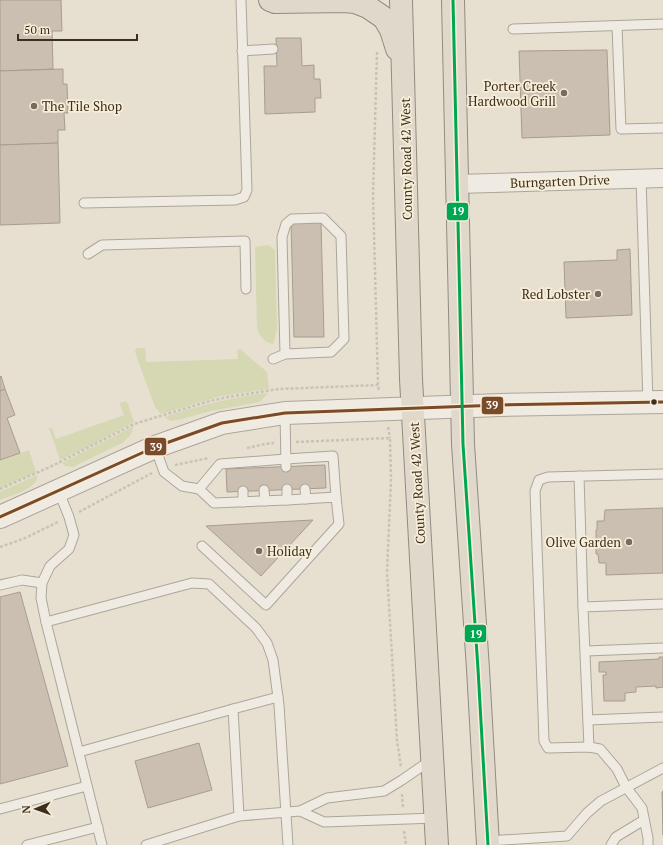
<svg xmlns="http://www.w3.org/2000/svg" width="663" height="845" viewBox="0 0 663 845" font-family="'PT Serif',serif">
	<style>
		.green { fill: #d6d7b3 }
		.building { fill: #cbbfb2; stroke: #a89c90 }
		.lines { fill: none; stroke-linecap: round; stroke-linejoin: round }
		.service-casing { stroke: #ada599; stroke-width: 11 }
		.minor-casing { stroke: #ada599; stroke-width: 20 }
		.tertiary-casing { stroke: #ada599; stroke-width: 24 }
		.trunk-casing { stroke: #928b80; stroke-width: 24 }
		.path { stroke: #c8c2b9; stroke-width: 2.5; stroke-dasharray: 3 2; stroke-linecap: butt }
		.service { stroke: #efebe3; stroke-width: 9 }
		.minor { stroke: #efebe3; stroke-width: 18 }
		.tertiary { stroke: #efebe3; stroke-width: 22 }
		.trunk { stroke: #e0d9cb; stroke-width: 22 }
		.bus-1-casing { stroke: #f7eed8; stroke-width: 6 }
		.bus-2-casing { stroke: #f7eed8; stroke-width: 6 }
		.bus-1 { stroke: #7a4b2a; stroke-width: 3 }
		.bus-2 { stroke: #00a651; stroke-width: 3 }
		.poi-dot { fill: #786c5e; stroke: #f7eed8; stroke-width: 1.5 }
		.bus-dot { fill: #3d2e20; stroke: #f7eed8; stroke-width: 1.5 }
		.labels { text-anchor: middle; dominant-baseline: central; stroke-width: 3.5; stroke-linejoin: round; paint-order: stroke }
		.poi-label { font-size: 13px; fill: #3d2e20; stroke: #f7eed8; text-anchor: end }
		.street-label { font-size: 13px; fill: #3d2e20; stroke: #f7eed8 }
		.line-badge { stroke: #f7eed8; stroke-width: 1.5 }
		.badge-label { font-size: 11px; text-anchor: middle; font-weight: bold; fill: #fff }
	</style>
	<rect width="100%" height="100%" fill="#e7e0d1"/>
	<g class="green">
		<path d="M268 245 275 250 277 329 273 344H272C264 342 259 335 257 328L255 247Z"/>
		<polygon points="137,348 145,348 146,362 238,359 237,350 240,349 267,372 269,389 221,396 161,414 155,407 136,355 135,351"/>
		<path d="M268 393 260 402 211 411 178 420 171 421 164 417C198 406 232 397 268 393Z"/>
		<polygon points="125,401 128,404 134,422 89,446 60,460 49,428 52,428 56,439 124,415 120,405 120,403"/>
		<polygon points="134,426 130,436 122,443 73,467 65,466 62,463"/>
		<polygon points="29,450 36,472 0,488 0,460"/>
		<path d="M37 475C40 488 10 496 0 500V492Z"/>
	</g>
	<g class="building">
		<polygon points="0,0 61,0 62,31 52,31 53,69 0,71"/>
		<polygon points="276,38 301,38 302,66 314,65 314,79 320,79 321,98 315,98 315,112 265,114 264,66 277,66"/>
		<polygon points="607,50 610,135 522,138 519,51"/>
		<polygon points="63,69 63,84 67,84 68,113 64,113 65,130 58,130 58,143 0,145 0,71"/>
		<polygon points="58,143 60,223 0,225 0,145"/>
		<polygon points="321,222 324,337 294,337 291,223"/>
		<polygon points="630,249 632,315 566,318 564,262 617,260 617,250"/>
		<polygon points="1,376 5,389 0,391 0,377"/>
		<polygon points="5,389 15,415 7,418 20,453 0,460 0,391"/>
		<polygon points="325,465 326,488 227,492 226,469"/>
		<polygon points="663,508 663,573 606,575 606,563 599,563 598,554 596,554 596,530 597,530 597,521 604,521 605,510"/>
		<polygon points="313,520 261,576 206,526 258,523"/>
		<polygon points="20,592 68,766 0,784 0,597"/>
		<polygon points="659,657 663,657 663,687 656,688 656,686 636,687 636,692 625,693 625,701 604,701 603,675 606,675 606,672 599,672 599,662 659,659"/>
		<polygon points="199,743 212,790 148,808 135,761"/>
		<polygon points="663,791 663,835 662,792"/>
	</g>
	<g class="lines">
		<g class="service-casing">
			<g id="service">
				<polyline points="617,26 621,129 663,128"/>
				<polyline points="513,29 663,24"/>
				<polyline points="242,51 273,49"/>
				<polyline points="641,178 648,403"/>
				<polyline points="84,203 235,200 244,197 247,190 241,0"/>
				<polyline points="88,254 102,245 245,241 246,289"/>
				<polyline points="273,359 285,354 331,352 344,339 341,236 323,218 292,219 286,224 282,237 285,354"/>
				<polyline points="285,413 286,467"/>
				<polyline points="155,447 164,472 182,486 199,489 214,503 287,500 287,489"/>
				<polyline points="579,476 583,607"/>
				<polyline points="199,489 220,464 286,459 333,456 336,497"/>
				<polyline points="305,489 306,499"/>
				<polyline points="264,490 265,501"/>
				<polyline points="243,502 243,491"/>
				<polyline points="202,546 266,605 339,524 336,497 287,500"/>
				<polyline points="0,585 22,580 42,583"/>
				<polyline points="46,622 41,598 42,583 50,566 69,549 74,535 69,517 59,492"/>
				<polyline points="586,651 663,648"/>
				<polyline points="588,720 663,717"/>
				<polyline points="589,747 583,607 663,604"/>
				<polyline points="79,752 233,709"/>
				<polyline points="0,809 87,786"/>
				<polyline points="300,811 324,822 436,818"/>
				<polyline points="239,816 233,709 278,697"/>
				<polyline points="488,841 567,836 587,813 601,801 663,768"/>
				<polyline points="27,845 98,827"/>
				<polyline points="102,845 46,622 192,583 209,584 256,628 267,643 273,660 279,705 288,845"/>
				<polyline points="146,845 239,816 300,811 327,798 384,791 402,780 431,760"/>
				<polyline points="611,845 616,837 644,820"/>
				<polyline points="648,845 648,838 642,808 626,787 617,769 600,749 589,747 548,748 544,741 535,491 539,480 548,477 663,474"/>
			</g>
		</g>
		<g class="minor-casing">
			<polyline id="minor" points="457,184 663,178"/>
		</g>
		<g class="tertiary-casing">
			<polyline id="tertiary" points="0,517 155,447 222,423 285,413 500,405 663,402"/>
		</g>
		<g class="trunk-casing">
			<g id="trunk">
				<polyline points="270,0 275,2 344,1 355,2 368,7 384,18 391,30 397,49"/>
				<polyline points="401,0 411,379 437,845"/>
				<polyline points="453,0 463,444 478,669 488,845"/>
			</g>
		</g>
		<g class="path">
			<polyline points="377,52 373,195 378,385 379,391"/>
			<polyline points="388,427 390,438"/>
			<polyline points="296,442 390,438 391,480 387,572 397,740 401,767"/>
			<polyline points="247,448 265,444 274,443"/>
			<polyline points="175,465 209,458"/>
			<polyline points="0,489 50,467 134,424 210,401 228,397 279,389 378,385"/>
			<polyline points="79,512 152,473"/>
			<polyline points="0,547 23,539 58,522"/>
			<polyline points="402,794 403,809"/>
			<polyline points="404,831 406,845"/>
		</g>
		<use href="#service" class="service"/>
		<use href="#minor" class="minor"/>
		<use href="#tertiary" class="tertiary"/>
		<use href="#trunk" class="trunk"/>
		<g class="bus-1-casing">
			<polyline id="bus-1" points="0,517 155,447 222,423 285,413 500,405 663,402"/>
		</g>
		<g class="bus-2-casing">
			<polyline id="bus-2" points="453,0 463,444 478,669 488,845"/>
		</g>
		<use href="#bus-1" class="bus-1"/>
		<use href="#bus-2" class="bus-2"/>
	</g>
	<g class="poi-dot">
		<circle cx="564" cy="93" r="4"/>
		<circle cx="34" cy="106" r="4"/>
		<circle cx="598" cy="294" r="4"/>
		<circle cx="629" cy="542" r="4"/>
		<circle cx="259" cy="551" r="4"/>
	</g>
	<circle class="bus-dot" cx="654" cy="402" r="3.5"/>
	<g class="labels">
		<g class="poi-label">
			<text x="556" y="86">Porter Creek<tspan x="556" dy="15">Hardwood Grill</tspan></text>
			<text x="42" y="106" text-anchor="start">The Tile Shop</text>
			<text x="590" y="294">Red Lobster</text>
			<text x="621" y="542">Olive Garden</text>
			<text x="267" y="551" text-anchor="start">Holiday</text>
		</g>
		<g class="street-label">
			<text transform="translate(406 159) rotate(-91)">County Road 42 West</text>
			<text transform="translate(560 181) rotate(-2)">Burngarten Drive</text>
			<text transform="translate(417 483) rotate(-93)">County Road 42 West</text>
		</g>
	</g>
	<g class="line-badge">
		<rect x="446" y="202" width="23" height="19" rx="4" fill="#00a651"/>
		<rect x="481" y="396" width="23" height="19" rx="4" fill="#7a4b2a"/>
		<rect x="144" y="437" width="23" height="19" rx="4" fill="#7a4b2a"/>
		<rect x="464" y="624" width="23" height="19" rx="4" fill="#00a651"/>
	</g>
	<g class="badge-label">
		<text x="458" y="215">19</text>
		<text x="492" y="409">39</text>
		<text x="156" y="451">39</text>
		<text x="476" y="638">19</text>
	</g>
	<g transform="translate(36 809) rotate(268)" stroke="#f7eed8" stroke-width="3" paint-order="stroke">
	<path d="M0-3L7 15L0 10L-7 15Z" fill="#3d2e20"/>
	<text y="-6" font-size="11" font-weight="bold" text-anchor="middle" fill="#3d2e20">N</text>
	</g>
	<path d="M18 34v6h119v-6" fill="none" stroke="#3d2e20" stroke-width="2"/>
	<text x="24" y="34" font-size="12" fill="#3d2e20" stroke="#f7eed8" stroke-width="3" paint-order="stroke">50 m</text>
</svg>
